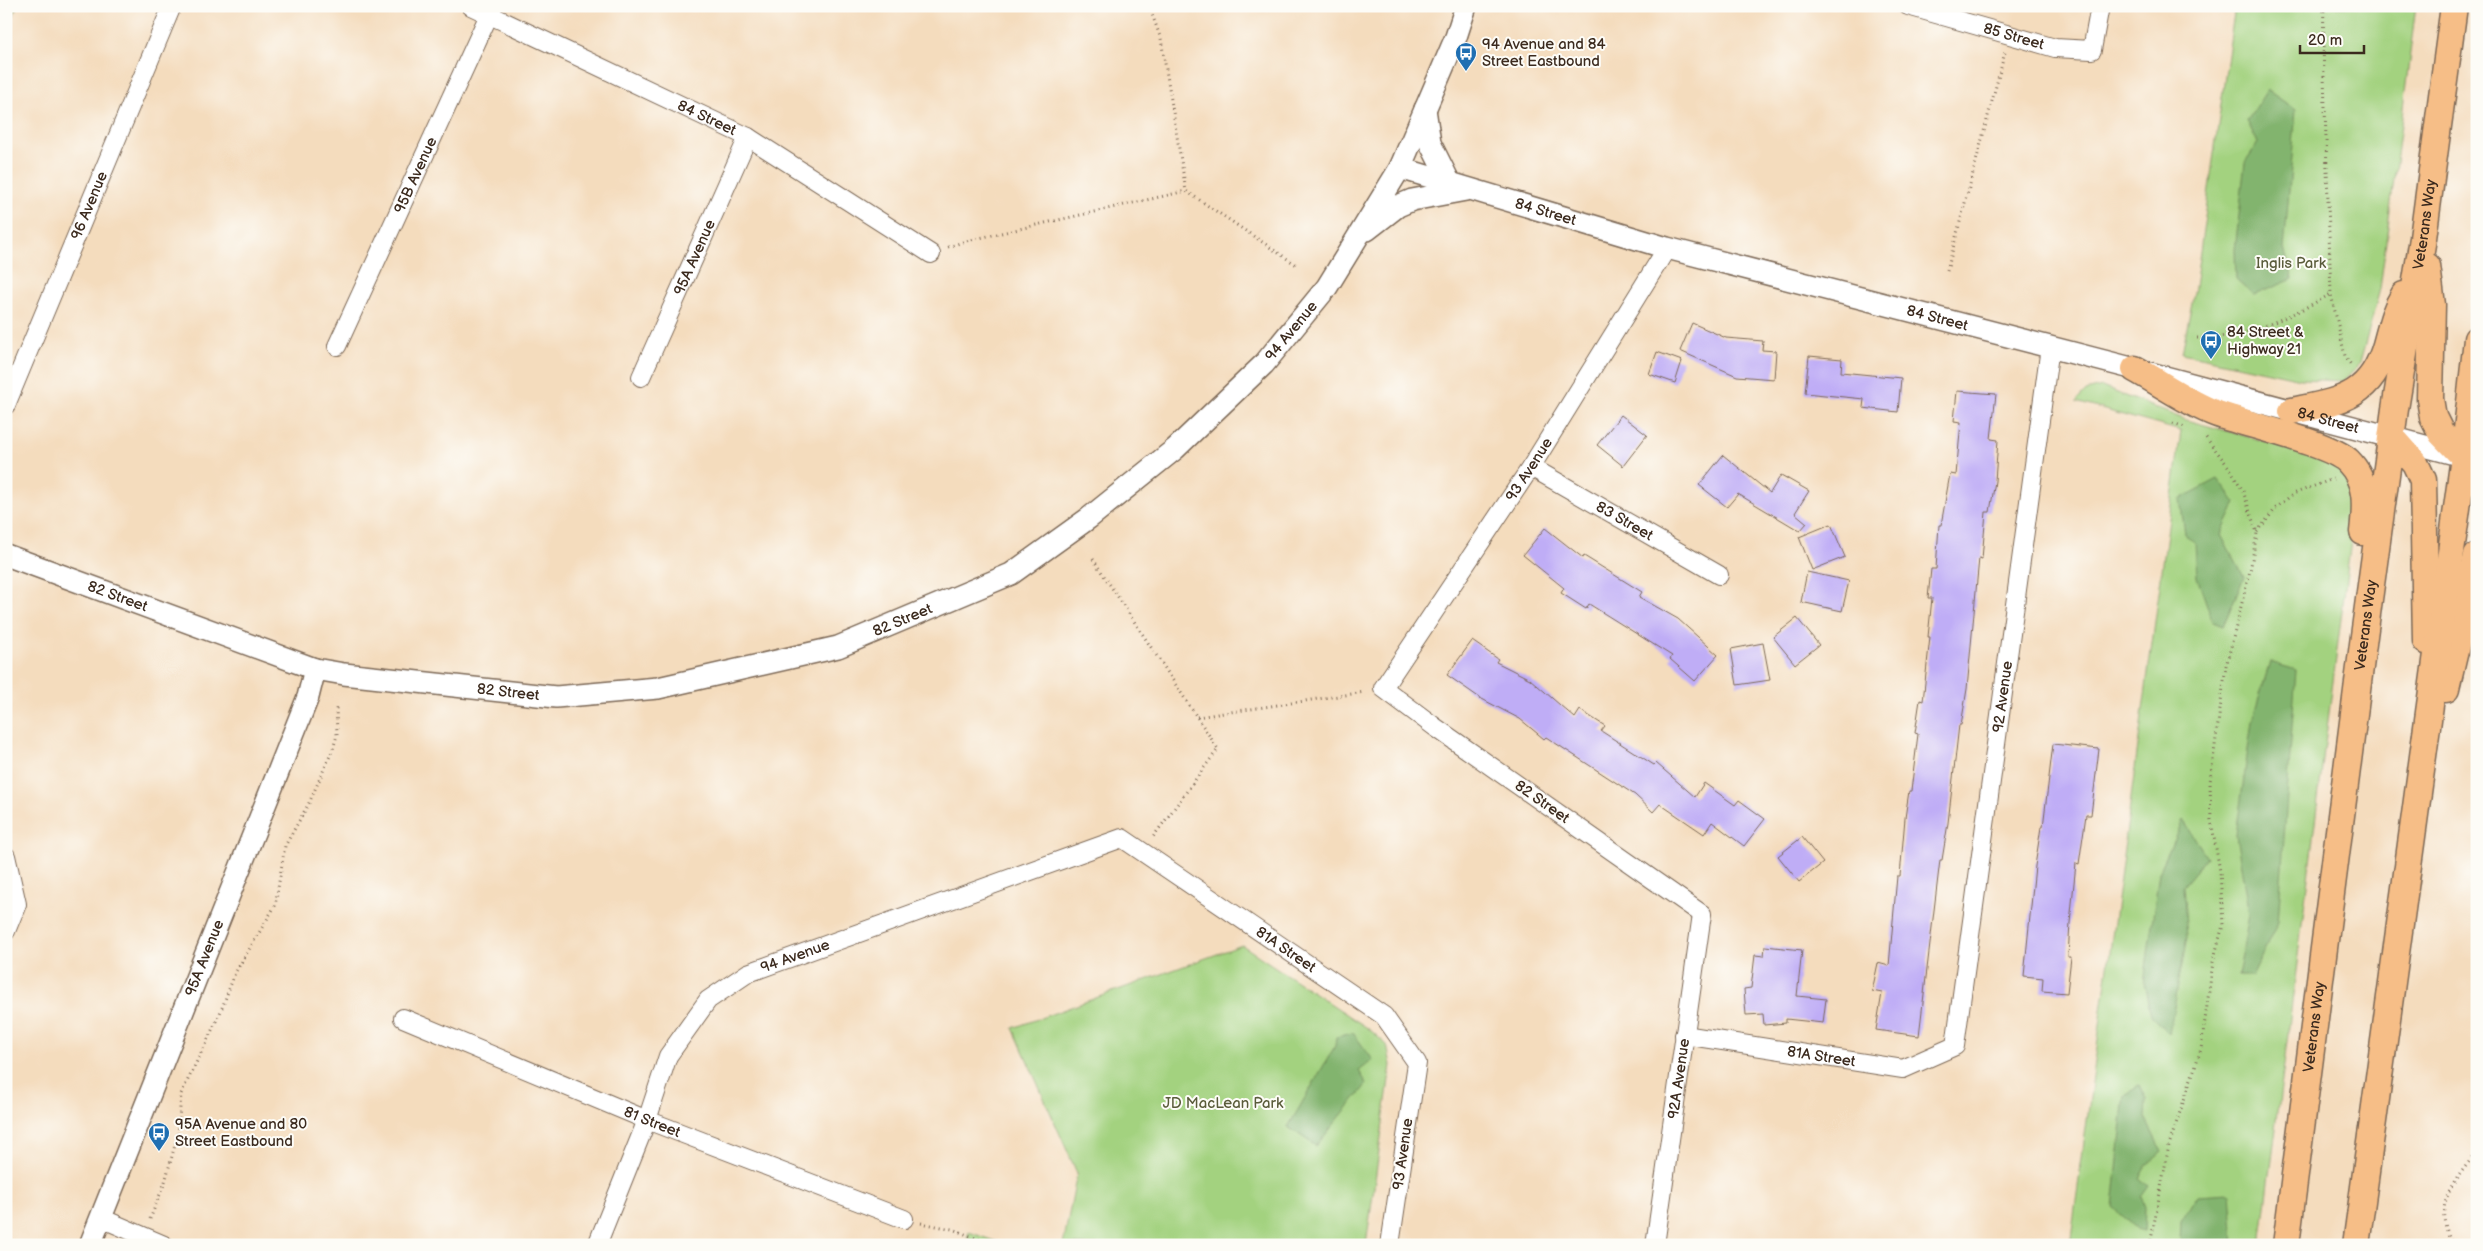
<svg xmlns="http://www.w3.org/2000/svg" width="2483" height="1251" viewBox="0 0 2483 1251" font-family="'Balsamiq Sans',sans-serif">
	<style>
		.green { fill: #a3d27f; stroke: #6f7e4e }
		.forest { fill: #82b46e; stroke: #5e6f46 }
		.building { fill: #bfadf6 }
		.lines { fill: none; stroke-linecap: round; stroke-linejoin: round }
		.minor-casing { stroke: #7c6856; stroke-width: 20 }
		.tertiary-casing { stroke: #7c6856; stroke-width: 24 }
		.primary-casing { stroke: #7c6856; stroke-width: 29 }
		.path { stroke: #7c6856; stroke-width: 3; stroke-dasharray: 1 4; stroke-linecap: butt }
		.minor { stroke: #fff; stroke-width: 18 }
		.tertiary { stroke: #fff; stroke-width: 21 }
		.primary { stroke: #f6be87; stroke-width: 26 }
		.labels { text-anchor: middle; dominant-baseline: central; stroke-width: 4; stroke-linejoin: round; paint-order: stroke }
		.street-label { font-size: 15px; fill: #3b2a1e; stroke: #fdfcf7 }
		.poi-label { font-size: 15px; fill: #3b2a1e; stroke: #fdfcf7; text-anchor: start }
		.park-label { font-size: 15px; fill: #5a5c3b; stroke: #fdfcf7 }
	</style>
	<rect width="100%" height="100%" fill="#fdfcf7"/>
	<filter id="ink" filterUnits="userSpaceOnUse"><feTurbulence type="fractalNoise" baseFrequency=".02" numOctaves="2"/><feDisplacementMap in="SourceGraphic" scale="10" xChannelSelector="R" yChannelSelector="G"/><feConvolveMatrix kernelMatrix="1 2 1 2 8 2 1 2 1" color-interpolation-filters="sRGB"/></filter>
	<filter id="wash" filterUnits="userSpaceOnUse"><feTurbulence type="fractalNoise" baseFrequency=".0096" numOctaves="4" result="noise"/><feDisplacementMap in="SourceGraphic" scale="20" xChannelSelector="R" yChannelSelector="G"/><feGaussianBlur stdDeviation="1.12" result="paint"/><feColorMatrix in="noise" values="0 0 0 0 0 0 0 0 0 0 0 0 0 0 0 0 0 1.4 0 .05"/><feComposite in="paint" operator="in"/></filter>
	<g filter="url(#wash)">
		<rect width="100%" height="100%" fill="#f4dcbd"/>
		<g class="green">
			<polygon points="6,6 17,6 6,33"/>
			<polygon points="2235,6 2416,6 2380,289 2360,363 2343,381 2301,379 2182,353 2195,287"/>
			<polygon points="2102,387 2186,420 2290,448 2337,464 2353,490 2353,525 2261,1245 2070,1245 2181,431 2076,402 2086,391"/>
			<polygon points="1242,945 1369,1029 1387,1045 1391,1065 1366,1245 1063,1245 1077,1173 1013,1028"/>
			<polygon points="969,1232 1005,1245 985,1245 967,1238"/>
		</g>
		<g class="forest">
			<polygon points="2267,90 2296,110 2284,249 2293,279 2254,295 2236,279 2235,250 2245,162 2258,143 2247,121"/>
			<polygon points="2218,479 2236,503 2221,535 2244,577 2223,626 2213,622 2197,577 2195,542 2185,533 2180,499"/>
			<polygon points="2270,662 2296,670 2278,922 2252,976 2238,976 2249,915 2236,835 2252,721"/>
			<polygon points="2183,820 2207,857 2183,886 2187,937 2169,1034 2151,1016 2144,983 2159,872"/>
			<polygon points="1353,1033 1373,1060 1359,1071 1367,1084 1316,1146 1288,1127 1335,1046 1336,1037"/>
			<polygon points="2139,1086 2146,1100 2145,1118 2162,1152 2146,1166 2139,1178 2149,1186 2141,1197 2145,1207 2144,1231 2137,1229 2113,1207 2125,1095"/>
			<polygon points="2230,1193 2234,1245 2180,1245 2181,1221 2197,1195"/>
		</g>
		<g id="blocks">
			<g class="building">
				<polygon points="1692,323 1726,338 1763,341 1762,350 1776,351 1774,379 1737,376 1680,351"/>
				<polygon points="1657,352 1682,361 1675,383 1649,374"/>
				<polygon points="1809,356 1842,359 1841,372 1901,378 1898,412 1863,408 1864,399 1805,393"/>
				<polygon points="1957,391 1996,394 1991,439 1998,440 1995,481 1990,512 1986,512 1982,559 1979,558 1967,689 1961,725 1959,725 1948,823 1942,860 1940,860 1919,1036 1876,1030 1882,993 1872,991 1878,963 1889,966 1897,876 1900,876 1905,818 1909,791 1911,791 1918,734 1915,733 1920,700 1923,701 1930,637 1928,637 1932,598 1928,598 1931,569 1936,569 1939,525 1941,525 1950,474 1956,475 1961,422 1954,421"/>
				<polygon points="1621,415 1647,435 1623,466 1597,445"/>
				<polygon points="1723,455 1770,493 1781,475 1809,491 1795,513 1807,523 1800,531 1738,494 1727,507 1699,485"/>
				<polygon points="1831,524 1845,557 1812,570 1799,537"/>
				<polygon points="1545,528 1583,558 1584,556 1642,592 1639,597 1678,619 1718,655 1695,681 1670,659 1672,656 1589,604 1586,609 1561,593 1564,588 1523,555"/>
				<polygon points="1807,572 1849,581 1842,611 1801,602"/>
				<polygon points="1797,618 1819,645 1795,664 1773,637"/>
				<polygon points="1472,641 1498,659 1496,662 1530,679 1575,718 1580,710 1605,726 1601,731 1654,765 1656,763 1695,797 1704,783 1735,805 1739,800 1765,819 1744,846 1712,822 1704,834 1660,804 1653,812 1635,795 1546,737 1544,739 1520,719 1480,698 1447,675"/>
				<polygon points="1763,643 1770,680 1737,685 1731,649"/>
				<polygon points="2053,744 2099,749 2091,815 2086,815 2079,864 2076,863 2070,923 2068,957 2071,957 2067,993 2042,991 2043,978 2024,976 2035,866 2041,827 2043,827"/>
				<polygon points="1802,837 1823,863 1799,882 1778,856"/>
				<polygon points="1765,946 1802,950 1797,996 1826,999 1823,1023 1786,1019 1786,1023 1764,1025 1763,1014 1746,1015 1744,989 1751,988 1755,955 1764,956"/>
			</g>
		</g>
	</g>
	<g filter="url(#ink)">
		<use href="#blocks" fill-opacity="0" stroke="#7c6856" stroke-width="1"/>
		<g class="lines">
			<g class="minor-casing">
				<g id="minor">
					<path id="s1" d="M471 6 748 137 931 254"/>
					<path id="s2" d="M1908 6 2055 48 2092 50 2100 6"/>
					<path id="s3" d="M337 346 493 6"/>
					<path id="s4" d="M641 377 748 137"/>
					<path id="s5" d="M6 405 172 6"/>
					<path id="s6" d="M1531 467 1719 575"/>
					<polyline points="6,856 17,904 6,931"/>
					<path id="s7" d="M403 1018 647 1120 904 1219"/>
					<path id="s8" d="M1684 1035 1903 1069 1955 1046 2050 347"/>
					<polyline points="101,1218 164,1245"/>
					<path id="s9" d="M597 1245 647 1120 668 1056 708 1000 748 973 1122 838 1384 1016 1417 1063 1390 1245"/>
					<path id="s10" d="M1655 1245 1702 914 1435 727 1383 688 1531 467 1667 248"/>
				</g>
			</g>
			<g class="tertiary-casing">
				<g id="tertiary">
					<polyline points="1425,109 1430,143 1450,183"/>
					<path id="s11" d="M1400 168 1667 248 2135 369 2466 457"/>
					<polyline points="1367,230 1398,206 1412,200 1466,190"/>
					<path id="s12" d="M6 555 315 669 344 674 556 697 658 688 838 647 1011 574 1089 518 1175 449 1264 364 1327 287 1400 168 1456 37 1466 6"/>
					<path id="s13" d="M90 1245 308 697 315 669"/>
				</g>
			</g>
			<g class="primary-casing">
				<g id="primary">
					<polyline points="2427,266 2432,305 2430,399 2433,417 2441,433 2464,457"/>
					<path d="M2135 369C2159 382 2190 404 2215 413 2244 424 2329 443 2348 461 2368 481 2366 506 2363 532"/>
					<path d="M2292 411C2339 401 2371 398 2386 345 2391 327 2394 311 2404 295"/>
					<polyline points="2392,437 2415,463 2423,480 2426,641"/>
					<polyline points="2446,689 2477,556"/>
					<path id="s14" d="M2286 1245 2364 636 2395 409 2423 238 2454 6"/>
					<polyline points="2356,1245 2464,457 2477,339"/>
				</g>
			</g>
			<g class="path">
				<polyline points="1149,6 1161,39 1186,191 1298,266"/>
				<polyline points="2324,6 2323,45 2331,294 2345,356 2351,365"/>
				<polyline points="948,247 966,241 1186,191"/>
				<polyline points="1947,271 2005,52"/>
				<path d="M2197 338C2246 339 2289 317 2331 294"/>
				<polyline points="2173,423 2185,427"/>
				<polyline points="2257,532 2276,508 2293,494 2333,479"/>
				<polyline points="1093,559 1218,749 1153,837"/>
				<polyline points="1197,717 1365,692"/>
				<polyline points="150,1219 165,1182 178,1134 181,1094 219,1016 235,973 275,906 285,846 309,803 333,749 337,735 336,705"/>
				<polyline points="921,1223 952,1229 994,1245"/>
				<polyline points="2150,1245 2169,1145 2201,1049 2213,962 2223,925 2220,871 2211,820 2210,782 2226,666 2250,571 2257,533 2243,491 2231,470 2204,435"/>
				<path d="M2452 1245C2449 1236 2445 1227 2444 1218 2441 1193 2464 1170 2477 1151"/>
			</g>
			<use href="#minor" class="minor"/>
			<use href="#tertiary" class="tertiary"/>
			<use href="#primary" class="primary"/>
		</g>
	</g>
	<defs>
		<g id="bus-pin" transform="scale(1.125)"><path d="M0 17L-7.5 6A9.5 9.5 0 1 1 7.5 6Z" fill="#1f6fb2" stroke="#fdfcf7"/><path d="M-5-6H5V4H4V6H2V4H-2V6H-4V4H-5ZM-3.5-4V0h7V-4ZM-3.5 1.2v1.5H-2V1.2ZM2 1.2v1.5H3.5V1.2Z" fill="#fff"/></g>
	</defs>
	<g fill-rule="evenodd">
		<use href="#bus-pin" x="1466" y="53"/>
		<use href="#bus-pin" x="2211" y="341"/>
		<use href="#bus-pin" x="159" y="1133"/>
	</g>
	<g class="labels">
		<g class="street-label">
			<text stroke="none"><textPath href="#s2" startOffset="110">85 Street</textPath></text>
			<text stroke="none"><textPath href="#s1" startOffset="261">84 Street</textPath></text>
			<text stroke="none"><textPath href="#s3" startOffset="188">95B Avenue</textPath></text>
			<text stroke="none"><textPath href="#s5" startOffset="216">96 Avenue</textPath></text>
			<text stroke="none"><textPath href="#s11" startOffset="152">84 Street</textPath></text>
			<text stroke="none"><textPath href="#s14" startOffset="1030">Veterans Way</textPath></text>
			<text stroke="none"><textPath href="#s4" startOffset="131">95A Avenue</textPath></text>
			<text stroke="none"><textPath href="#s11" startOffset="558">84 Street</textPath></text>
			<text stroke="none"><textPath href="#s12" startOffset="1419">94 Avenue</textPath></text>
			<text stroke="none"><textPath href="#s11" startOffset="962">84 Street</textPath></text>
			<text stroke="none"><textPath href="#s10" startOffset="988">93 Avenue</textPath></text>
			<text stroke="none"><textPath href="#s6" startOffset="108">83 Street</textPath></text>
			<text stroke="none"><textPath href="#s12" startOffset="119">82 Street</textPath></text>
			<text stroke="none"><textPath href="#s12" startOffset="929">82 Street</textPath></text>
			<text stroke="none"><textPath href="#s14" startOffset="625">Veterans Way</textPath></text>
			<text stroke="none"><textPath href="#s12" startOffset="524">82 Street</textPath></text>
			<text stroke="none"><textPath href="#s8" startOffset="631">92 Avenue</textPath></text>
			<text transform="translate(1542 802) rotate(35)">82 Street</text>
			<text stroke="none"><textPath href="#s9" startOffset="915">81A Street</textPath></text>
			<text stroke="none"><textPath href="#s9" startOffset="369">94 Avenue</textPath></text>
			<text stroke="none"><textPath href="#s13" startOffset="309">95A Avenue</textPath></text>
			<text stroke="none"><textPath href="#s14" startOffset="220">Veterans Way</textPath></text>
			<text stroke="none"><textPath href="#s8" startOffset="139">81A Street</textPath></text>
			<text stroke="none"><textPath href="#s10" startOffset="168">92A Avenue</textPath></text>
			<text stroke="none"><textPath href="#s7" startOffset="270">81 Street</textPath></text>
			<text transform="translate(1403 1154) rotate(-82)">93 Avenue</text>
		</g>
		<g class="poi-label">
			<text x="1482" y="44">94 Avenue and 84<tspan x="1482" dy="17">Street Eastbound</tspan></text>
			<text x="2227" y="332">84 Street &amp;<tspan x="2227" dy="17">Highway 21</tspan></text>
			<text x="175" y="1124">95A Avenue and 80<tspan x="175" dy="17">Street Eastbound</tspan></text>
		</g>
		<g class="park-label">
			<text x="2291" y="263">Inglis Park</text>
			<text x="1223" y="1103">JD MacLean Park</text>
		</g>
	</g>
	<rect width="2483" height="1251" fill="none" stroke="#fdfcf7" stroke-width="25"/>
	<path d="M2300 45v8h64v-8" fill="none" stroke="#3b2a1e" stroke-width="2.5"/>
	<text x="2308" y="45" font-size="15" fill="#3b2a1e" stroke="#fdfcf7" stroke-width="4" paint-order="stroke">20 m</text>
</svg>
